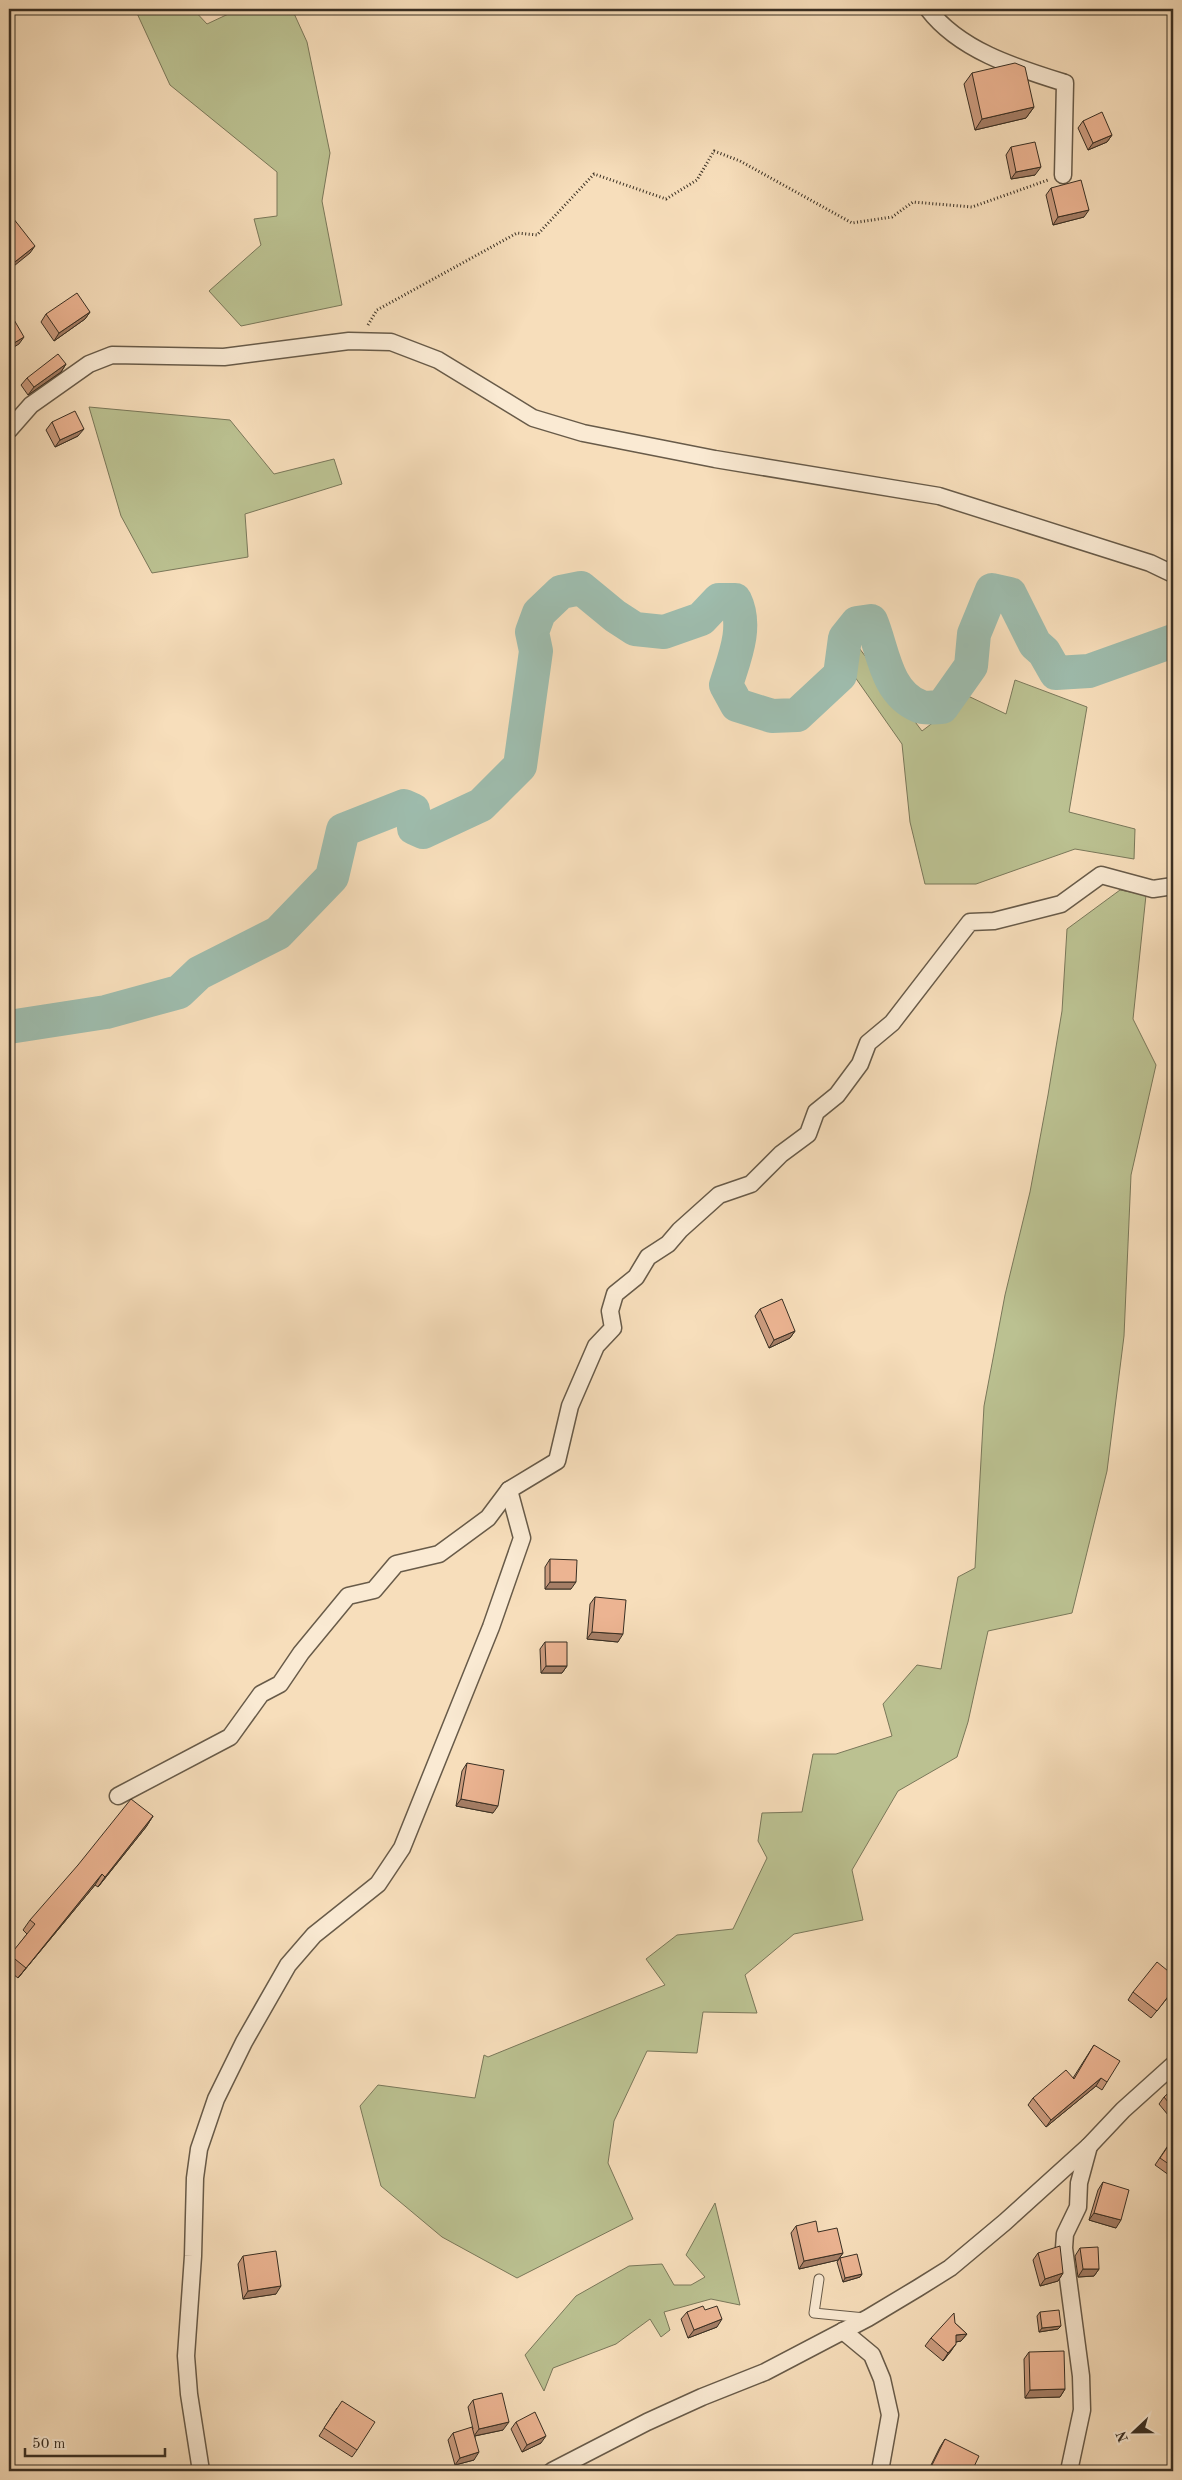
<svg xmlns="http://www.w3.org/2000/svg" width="1182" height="2480" viewBox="0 0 1182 2480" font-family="'Old Standard TT',serif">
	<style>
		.green { fill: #bbc191; stroke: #7a785a }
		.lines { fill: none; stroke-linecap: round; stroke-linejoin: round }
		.river { stroke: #9ebcad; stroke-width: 34 }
		.lane-casing { stroke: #685b49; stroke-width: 11 }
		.street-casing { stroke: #685b49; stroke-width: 19 }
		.path { stroke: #392f23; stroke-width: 3; stroke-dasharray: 1 2.5; stroke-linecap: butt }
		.lane { stroke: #faead3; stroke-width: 9 }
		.street { stroke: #faead3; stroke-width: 16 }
		.wall { fill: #cb9b7e; stroke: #392f23 }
		.shaded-wall { fill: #a57e66; stroke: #392f23 }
		.building { fill: #ecb492; stroke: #392f23 }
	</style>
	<rect width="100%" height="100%" fill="#f7debb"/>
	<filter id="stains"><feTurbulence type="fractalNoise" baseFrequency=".004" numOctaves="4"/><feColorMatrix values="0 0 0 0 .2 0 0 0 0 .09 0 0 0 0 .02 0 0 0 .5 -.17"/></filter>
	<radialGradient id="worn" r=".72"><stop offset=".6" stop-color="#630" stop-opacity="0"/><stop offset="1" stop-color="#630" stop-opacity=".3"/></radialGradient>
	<g class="green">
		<polygon points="135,9 193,9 207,24 239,9 292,9 307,42 330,153 322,201 342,305 241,326 209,291 261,245 254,219 277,216 277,172 170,85"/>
		<polygon points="89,407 230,420 274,474 334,459 342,484 245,514 248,557 152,573 121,516"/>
		<polygon points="853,640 922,731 968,696 1006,714 1015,680 1087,707 1069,812 1135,829 1134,859 1075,849 976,884 925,884 910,822 902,744 850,670"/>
		<polygon points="1120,890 1146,895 1133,1019 1156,1065 1131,1175 1124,1336 1107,1471 1072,1613 988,1631 968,1722 957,1757 898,1791 852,1870 863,1920 794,1934 745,1975 757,2013 703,2012 697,2053 647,2051 614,2121 608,2163 633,2219 517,2278 442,2237 381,2186 360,2106 378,2085 475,2098 484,2055 488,2057 665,1985 646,1959 677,1935 733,1929 767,1858 758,1841 762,1813 802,1812 813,1754 836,1754 892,1736 883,1704 917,1665 941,1669 958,1577 975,1568 984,1406 1005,1295 1030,1192 1048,1095 1062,1011 1067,929"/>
		<polygon points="715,2203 740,2305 711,2299 664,2312 670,2330 661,2337 650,2319 616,2344 553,2368 544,2391 525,2355 576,2296 629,2266 662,2264 674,2285 691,2285 705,2277 686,2255"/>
	</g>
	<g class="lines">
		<path class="river" d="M9 1027 106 1012 179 992 199 973 278 933 332 877 343 830 404 806 413 810 414 828 423 832 481 805 520 766 536 651 532 632 539 613 561 592 581 588 615 616 635 629 664 632 701 619 719 600H735C748 627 734 659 726 685L737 705 772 716 797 715 840 675 845 638 857 623 871 621C883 649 885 692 919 706 925 709 936 707 942 707L971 666 974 634 992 590 1010 594 1035 644 1044 652 1056 673 1089 671 1173 641"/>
		<g class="lane-casing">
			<polyline id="lane" points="819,2279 814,2313 865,2318"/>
		</g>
		<g class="street-casing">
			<g id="street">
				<path d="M928 9C960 51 1017 68 1065 83L1063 175"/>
				<polyline points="9,430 31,405 89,364 112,355 224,357 349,341 391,342 438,360 533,418 583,433 715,459 939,496 1150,563 1173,574"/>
				<polyline points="118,1796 230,1737 261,1694 280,1684 301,1653 348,1596 374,1590 396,1564 439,1554 488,1518 509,1490 557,1461 570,1406 596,1346 613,1328 610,1311 615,1294 636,1277 648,1257 668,1244 680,1230 719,1195 751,1184 781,1154 808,1134 816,1112 837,1095 860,1064 868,1043 892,1023 970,922 994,921 1061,904 1101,875 1153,889 1173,886"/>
				<polyline points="843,2331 872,2355 882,2379 890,2415 880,2471"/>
				<polyline points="201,2471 189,2394 186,2356 193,2256 195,2178 199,2149 216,2099 244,2042 288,1965 314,1935 378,1884 402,1848 491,1627 522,1538 509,1490"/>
				<polyline points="552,2471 647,2422 702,2397 765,2372 868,2318 918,2288 950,2268 1005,2222 1089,2146 1123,2110 1173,2065"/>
				<polyline points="1069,2471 1082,2410 1081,2376 1064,2248 1065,2234 1078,2207 1079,2183 1089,2146"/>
			</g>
		</g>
		<polyline class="path" points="368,325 377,310 517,233 537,235 594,174 666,199 697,180 714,151 740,161 852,223 892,217 913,202 972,207 1048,180"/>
		<use href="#lane" class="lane"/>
		<use href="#street" class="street"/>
	</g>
	<g class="wall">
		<polygon points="972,73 1034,107 1026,118 975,130 964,84"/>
		<polygon points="1083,121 1112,135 1107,142 1088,150 1078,128"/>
		<polygon points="1011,147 1035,175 1011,179 1006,155"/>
		<polygon points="1051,188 1084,217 1053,225 1046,195"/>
		<polygon points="90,312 85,319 54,341 41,322 46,314"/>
		<polygon points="66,364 61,372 28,395 21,385 27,378"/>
		<polygon points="52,422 78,436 55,447 46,430"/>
		<polygon points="760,1309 795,1331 790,1338 769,1348 755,1316"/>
		<polygon points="550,1559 571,1589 545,1589 545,1567"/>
		<polygon points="595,1597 618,1642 587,1639 590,1604"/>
		<polygon points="545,1642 567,1666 562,1673 541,1673 540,1649"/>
		<polygon points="467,1763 493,1813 456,1806 462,1771"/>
		<polygon points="153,1816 146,1827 98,1887 95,1885 18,1978 9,1971 9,1957 27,1934 23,1930 30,1920"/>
		<polygon points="1173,1975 1173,1991 1151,2018 1128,2000 1133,1992"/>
		<polygon points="1094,2045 1107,2082 1102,2090 1096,2086 1046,2127 1028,2105 1033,2098 1073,2078"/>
		<polygon points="1173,2089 1173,2121 1159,2104 1164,2097"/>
		<polygon points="1173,2138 1173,2178 1155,2165"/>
		<polygon points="1103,2182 1116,2228 1089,2220 1098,2190"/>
		<polygon points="796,2226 818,2232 843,2253 838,2260 799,2269 791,2233"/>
		<polygon points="1080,2248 1099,2269 1094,2276 1078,2277 1075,2256"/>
		<polygon points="1038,2253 1063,2273 1058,2281 1040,2286 1033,2260"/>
		<polygon points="243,2256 276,2294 243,2299 238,2264"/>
		<polygon points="840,2258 862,2274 860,2277 843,2282 837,2262"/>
		<polygon points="705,2310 717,2327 688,2338 681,2319 687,2312"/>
		<polygon points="1040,2312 1058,2329 1039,2332 1037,2316"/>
		<polygon points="955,2323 967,2334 961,2341 956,2342 951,2351 943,2361 925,2346 931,2338"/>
		<polygon points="1029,2352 1065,2389 1060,2397 1025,2398 1024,2359"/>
		<polygon points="473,2400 503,2430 475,2436 474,2460 455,2465 448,2440 453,2433 473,2429 468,2407"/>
		<polygon points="337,2408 357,2450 352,2457 319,2436"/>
		<polygon points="516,2422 541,2443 522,2452 511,2429"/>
		<polygon points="945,2439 972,2471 928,2471 940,2447"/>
	</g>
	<g class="shaded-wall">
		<polygon points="1034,107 1026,118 975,130 982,119"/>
		<polygon points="1112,135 1107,142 1088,150 1093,143"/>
		<polygon points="1041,167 1035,175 1011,179 1016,172"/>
		<polygon points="1089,210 1084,217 1053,225 1058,217"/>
		<polygon points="35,246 30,253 9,270 9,267 11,265"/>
		<polygon points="90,312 85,319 54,341 59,333"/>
		<polygon points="24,337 19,344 9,350 9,346"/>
		<polygon points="66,364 61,372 28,395 34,387"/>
		<polygon points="84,429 78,436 55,447 60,440"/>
		<polygon points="795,1331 790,1338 769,1348 774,1340"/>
		<polygon points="550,1582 576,1582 571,1589 545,1589"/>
		<polygon points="592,1632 623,1634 618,1642 587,1639"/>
		<polygon points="546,1666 567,1666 562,1673 541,1673"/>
		<polygon points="461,1799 498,1806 493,1813 456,1806"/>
		<polygon points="153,1816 146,1827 98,1887 105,1877"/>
		<polygon points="102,1874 95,1885 18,1978 26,1968"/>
		<polygon points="1101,2078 1096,2086 1046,2127 1051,2120"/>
		<polygon points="1094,2213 1121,2220 1116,2228 1089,2220"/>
		<polygon points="843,2253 838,2260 799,2269 804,2261"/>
		<polygon points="1083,2269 1099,2269 1094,2276 1078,2277"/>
		<polygon points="1063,2273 1058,2281 1040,2286 1045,2279"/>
		<polygon points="862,2274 860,2277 843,2282 845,2278"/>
		<polygon points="281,2286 276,2294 243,2299 248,2291"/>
		<polygon points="722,2319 717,2327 688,2338 694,2330"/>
		<polygon points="1061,2326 1058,2329 1039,2332 1042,2328"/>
		<polygon points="967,2334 961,2341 950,2343 956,2335"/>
		<polygon points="956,2344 951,2351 943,2361 948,2353"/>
		<polygon points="1065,2389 1060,2397 1025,2398 1030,2390"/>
		<polygon points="509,2422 503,2430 474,2436 479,2429"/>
		<polygon points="546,2436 541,2443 522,2452 527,2445"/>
		<polygon points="479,2452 474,2460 455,2465 460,2458"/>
	</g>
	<g class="building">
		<polygon points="1015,63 1025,67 1034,107 982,119 972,73"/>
		<polygon points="1102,112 1112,135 1093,143 1083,121"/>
		<polygon points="1035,142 1041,167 1016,172 1011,147"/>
		<polygon points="1081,180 1089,210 1058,217 1051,188"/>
		<polygon points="13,218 35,246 11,265 9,262 9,221"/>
		<polygon points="77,293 90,312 59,333 46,314"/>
		<polygon points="13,318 24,337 9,346 9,321"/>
		<polygon points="58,354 66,364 34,387 27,378"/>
		<polygon points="75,411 84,429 60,440 52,422"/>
		<polygon points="782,1299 795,1331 774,1340 760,1309"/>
		<polygon points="550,1559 577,1560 576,1582 550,1582"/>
		<polygon points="595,1597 626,1600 623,1634 592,1632"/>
		<polygon points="545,1642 567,1642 567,1666 546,1666"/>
		<polygon points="467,1763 504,1770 498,1806 461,1799"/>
		<polygon points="131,1799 153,1816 105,1877 102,1874 26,1968 10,1955 35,1924 30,1920 78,1865"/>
		<polygon points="1157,1962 1173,1975 1173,1990 1157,2011 1133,1992"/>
		<polygon points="1094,2045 1120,2061 1107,2082 1101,2078 1051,2120 1033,2098 1066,2070 1074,2079"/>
		<polygon points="1173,2089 1173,2108 1164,2097"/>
		<polygon points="1173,2139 1173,2167 1160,2158"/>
		<polygon points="1103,2182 1129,2190 1121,2220 1094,2213"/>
		<polygon points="816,2221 818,2232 837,2228 843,2253 804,2261 796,2226"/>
		<polygon points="1060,2246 1063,2273 1045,2279 1038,2253"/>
		<polygon points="1098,2247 1099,2269 1083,2269 1080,2248"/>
		<polygon points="276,2251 281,2286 248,2291 243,2256"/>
		<polygon points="857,2254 862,2274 845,2278 840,2258"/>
		<polygon points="703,2306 705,2310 717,2306 722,2319 694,2330 687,2312"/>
		<polygon points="1059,2310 1061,2326 1042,2328 1040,2312"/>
		<polygon points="954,2313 955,2323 967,2334 956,2335 956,2344 948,2353 931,2338"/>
		<polygon points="1064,2351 1065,2389 1030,2390 1029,2352"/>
		<polygon points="502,2393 509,2422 479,2429 473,2400"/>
		<polygon points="342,2401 375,2422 357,2450 324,2428"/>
		<polygon points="535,2412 546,2436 527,2445 516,2422"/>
		<polygon points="472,2427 479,2452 460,2458 453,2433"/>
		<polygon points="945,2439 979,2456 972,2471 929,2471"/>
	</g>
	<rect width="1182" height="2480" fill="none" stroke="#f7debb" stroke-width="30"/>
	<rect x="10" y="10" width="1162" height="2460" fill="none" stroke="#392f23" stroke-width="2.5"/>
	<rect x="15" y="15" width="1152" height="2450" fill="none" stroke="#392f23"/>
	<g transform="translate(1134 2432) rotate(248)" stroke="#faead3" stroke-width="4" paint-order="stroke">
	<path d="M0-4L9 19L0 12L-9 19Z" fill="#392f23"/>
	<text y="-8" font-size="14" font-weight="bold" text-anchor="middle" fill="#392f23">N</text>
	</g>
	<path d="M25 2448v8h140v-8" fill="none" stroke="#392f23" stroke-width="2.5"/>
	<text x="32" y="2448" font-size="15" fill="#392f23" stroke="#faead3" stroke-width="4" paint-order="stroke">50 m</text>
	<rect width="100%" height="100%" filter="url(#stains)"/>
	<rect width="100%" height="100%" fill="url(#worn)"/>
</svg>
